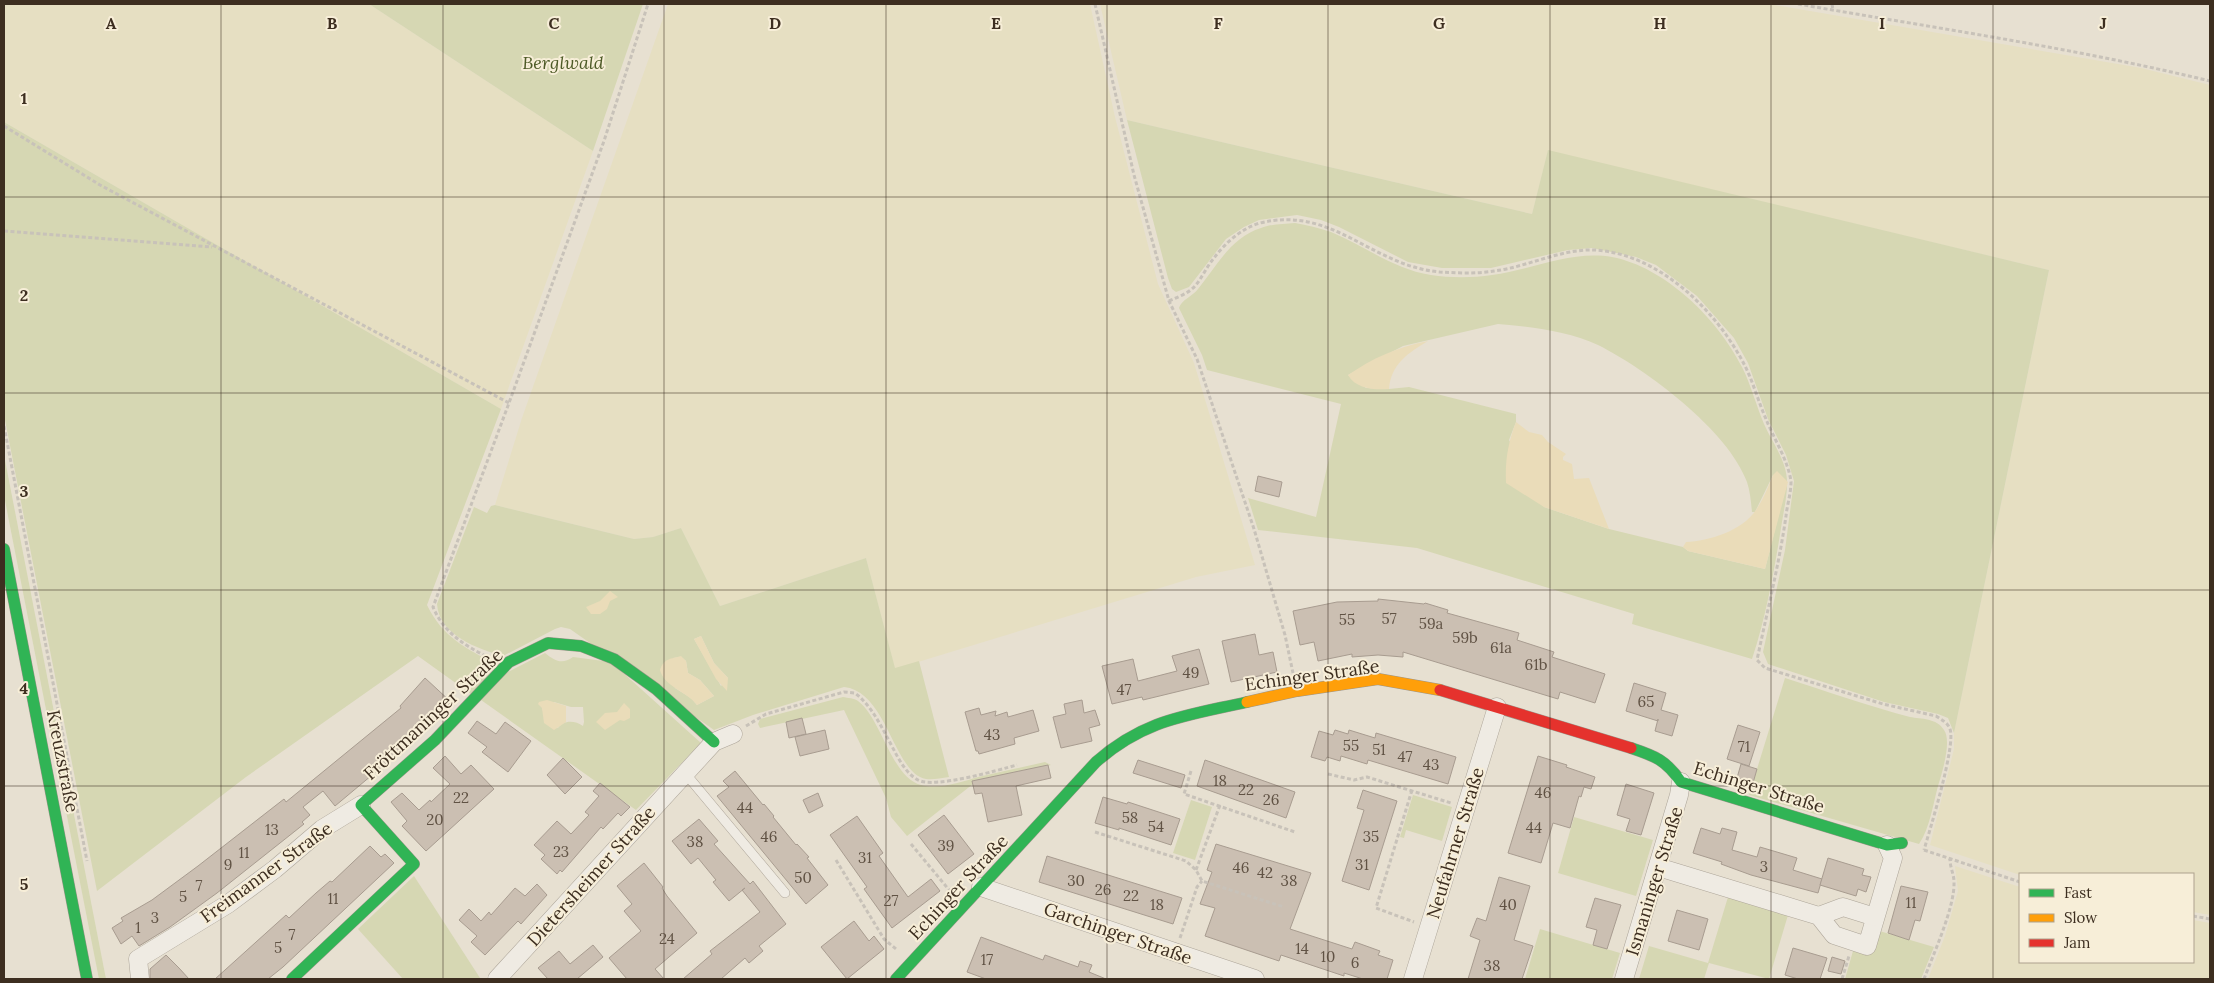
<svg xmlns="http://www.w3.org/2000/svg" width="2214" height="983" viewBox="0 0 2214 983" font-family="Lora,serif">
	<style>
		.farmland { fill: #e6dfc2 }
		.green { fill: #d6d7b3; fill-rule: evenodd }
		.sand { fill: #eadcb9 }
		.building { fill: #cbbfb2; stroke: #a89c90 }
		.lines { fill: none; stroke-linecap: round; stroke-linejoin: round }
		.lane-casing { stroke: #ada599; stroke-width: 10 }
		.street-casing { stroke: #ada599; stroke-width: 19 }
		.fast-casing { stroke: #9c958a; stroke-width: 12 }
		.slow-casing { stroke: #9c958a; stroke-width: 12 }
		.jam-casing { stroke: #9c958a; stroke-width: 12 }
		.path { stroke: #c8c2b9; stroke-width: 3; stroke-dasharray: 4 2.5; stroke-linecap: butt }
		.lane { stroke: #efebe3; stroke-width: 9 }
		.street { stroke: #efebe3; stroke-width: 18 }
		.fast { stroke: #30b455; stroke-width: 11 }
		.slow { stroke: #ff9f0a; stroke-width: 11 }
		.jam { stroke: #e5322d; stroke-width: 11 }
		.grid { fill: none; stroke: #3d2e20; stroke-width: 1; stroke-opacity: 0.55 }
		.labels { text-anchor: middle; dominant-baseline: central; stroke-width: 4; stroke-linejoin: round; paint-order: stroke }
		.number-label { font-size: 15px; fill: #605244 }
		.park-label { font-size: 18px; font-style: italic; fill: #4d5a26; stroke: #f7eed8 }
		.street-label { font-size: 18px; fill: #3d2e20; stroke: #f7eed8 }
		.grid-label { font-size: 16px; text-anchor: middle; font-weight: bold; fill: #3d2e20; stroke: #f7eed8; stroke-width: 4; stroke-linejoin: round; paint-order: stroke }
	</style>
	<rect width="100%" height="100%" fill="#e7e0d1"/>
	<g class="farmland">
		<polygon points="4,4 369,4 593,151 501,409 4,122"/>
		<polygon points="668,4 1090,4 1115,117 1158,284 1194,363 1255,565 1196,577 895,669 866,558 720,606 681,528 653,537 634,539 495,505 522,418"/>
		<polygon points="1100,4 1769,4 2141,68 2210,85 2210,915 2193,912 2193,874 2020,875 1930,845 1954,749 1954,733 2049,270 1548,151 1532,214 1127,120"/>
		<polygon points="1955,866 2020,887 2020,962 2193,962 2193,920 2210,923 2210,979 1928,979 1945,936 1958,891"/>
	</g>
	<g class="green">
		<polygon points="369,4 643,4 593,151"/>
		<polygon points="1127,120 1532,214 1548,150 2049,270 1954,733 1948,718 1938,714 1884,702 1768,664 1763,652 1785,550 1794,481 1786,455 1768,419 1748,363 1734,338 1697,296 1656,265 1636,257 1592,248 1568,250 1491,268 1442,268 1408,262 1339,227 1321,220 1297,215 1259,220 1244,227 1226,239 1189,287 1176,292 1172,289 1168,278"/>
		<path d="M4 122 501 409 427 605C443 638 466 648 497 665L471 694 418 656 246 777 97 891 4 415Z"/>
		<path d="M1295 223C1307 225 1319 228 1331 232 1365 246 1393 269 1431 275 1450 278 1473 278 1492 275 1532 270 1571 250 1612 257 1665 267 1718 319 1742 367 1751 385 1756 405 1764 424 1772 442 1788 463 1787 484 1787 498 1783 514 1781 528 1774 572 1766 617 1752 659L1632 624 1634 614 1417 548 1258 530 1248 498 1316 517 1341 404 1207 370 1202 355 1179 308C1181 300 1193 296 1198 289 1216 267 1231 237 1261 228 1271 224 1284 224 1295 223ZM1498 324C1532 327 1567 331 1598 345 1646 369 1728 430 1747 482 1750 491 1751 502 1752 512H1755L1773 475 1787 482 1765 569 1688 551 1683 547 1609 529 1544 507 1509 440 1516 422V414L1409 387 1389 389 1366 388 1348 375 1403 346Z"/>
		<polygon points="4,455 106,979 99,979 8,516 4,495"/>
		<path d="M495 505 634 539 653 537 681 528 720 606 866 558 895 668 919 661 949 777C941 778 933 780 926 779 894 774 887 691 844 687L753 715 714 730 570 629 561 627 555 629 503 656C478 649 439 635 437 604L474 507 487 513 491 506ZM701 636 714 663 728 678 721 686 694 639ZM681 657 686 661 688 673 700 680 714 696 697 705 691 698 675 688 673 658Z"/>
		<path d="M545 653C555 661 562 665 573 657L611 662 701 743 636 810 481 700 504 674ZM554 702 571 707H583L584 722 583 726C575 720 563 720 558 728L546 721 542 708Z"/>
		<path d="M1785 678C1826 691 1868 706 1910 717 1921 719 1937 718 1944 730 1952 741 1942 773 1938 786 1933 804 1930 828 1919 844L1749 795Z"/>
		<path d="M843 697C848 698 854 698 858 701 882 719 891 777 921 785 938 790 961 782 978 777 1000 772 1023 767 1045 762L1051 765 972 781 973 784 907 836 891 817 886 798 844 710 760 728 758 724 760 719Z"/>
		<polygon points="1413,795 1452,807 1442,841 1406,830 1404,838 1400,837"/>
		<polygon points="1191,800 1212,807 1195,860 1173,853"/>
		<polygon points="1574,817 1653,840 1636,896 1558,873"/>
		<polygon points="414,876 480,978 479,979 403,979 358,929"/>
		<polygon points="1728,897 1788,915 1769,979 1709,963 1704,979 1639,979 1649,946 1708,963"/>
		<polygon points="1540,929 1620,953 1612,979 1525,979"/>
		<polygon points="1876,930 1934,947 1921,979 1845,979 1853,951 1869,955"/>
	</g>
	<g class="sand">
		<path d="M1428 341C1408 353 1391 364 1389 389 1374 390 1356 389 1348 375 1373 358 1397 347 1428 341Z"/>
		<path d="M1516 422 1529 432 1542 435 1548 442 1566 454 1563 457V460L1572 464 1574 479 1589 478 1609 529 1544 507 1506 483C1505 460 1508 443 1516 422Z"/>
		<path d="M1777 471 1788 482 1765 569 1688 551 1683 547 1686 542C1709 541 1742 531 1756 510 1763 500 1768 487 1773 475Z"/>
		<polygon points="610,591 618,597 610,601 607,609 600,614 591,614 586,607 600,601"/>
		<polygon points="701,636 714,663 728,678 727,691 716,679 694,639"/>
		<path d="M681 656 686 661 688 673 700 680 714 696 697 705C688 692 664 687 660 670 664 658 671 659 681 656Z"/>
		<polygon points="547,700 566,706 566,722 554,730 544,723 542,708 538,704 539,702"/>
		<polygon points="624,703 630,709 630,718 624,721 620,720 605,730 596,722 605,713 617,712"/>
	</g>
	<g class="building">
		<polygon points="1258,476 1282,482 1279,497 1255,491"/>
		<polygon points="1378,599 1424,604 1425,603 1448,610 1447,613 1519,633 1517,640 1554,652 1552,657 1605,674 1595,703 1560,692 1558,699 1403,652 1403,657 1378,655 1352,657 1352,654 1318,661 1314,642 1300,645 1293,611 1337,602 1378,601"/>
		<polygon points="1255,634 1259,655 1273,652 1277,672 1231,682 1222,641"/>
		<polygon points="1199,649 1209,684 1143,700 1142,697 1112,704 1102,666 1133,659 1138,681 1177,671 1172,656"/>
		<polygon points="425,678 451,702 425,730 396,755 335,806 323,791 303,807 310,815 302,822 304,824 217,893 170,927 139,946 132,936 121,944 112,928 123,921 121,918 152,900 198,866 284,799 286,802 401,708 400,706"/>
		<polygon points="1634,683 1666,693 1661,710 1678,715 1672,736 1655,731 1658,719 1658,721 1626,711"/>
		<polygon points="1082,700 1084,713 1095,710 1100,725 1089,728 1092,741 1061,748 1053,717 1066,714 1064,704"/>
		<polygon points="979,708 981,715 996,711 995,716 1007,712 1008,717 1033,710 1039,731 1014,738 1015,744 979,754 978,751 976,751 965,712"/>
		<polygon points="802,718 806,734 789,738 786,722"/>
		<polygon points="477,721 496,734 505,722 531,741 508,772 482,752 487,747 468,733"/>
		<polygon points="1738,725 1760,732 1749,766 1727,759"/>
		<polygon points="825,730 829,749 800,756 795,737"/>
		<polygon points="1335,730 1348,734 1349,730 1375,738 1376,733 1456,757 1448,784 1368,760 1367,764 1341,756 1340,761 1327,757 1325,761 1311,757 1319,731 1333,735"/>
		<polygon points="445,756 461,774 471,765 494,789 426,851 402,826 407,821 391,802 402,793 419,810 430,800 431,802 450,784 433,768"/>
		<polygon points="1538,756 1567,765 1566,767 1595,777 1591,789 1584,787 1581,797 1579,796 1570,828 1553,823 1541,863 1508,853"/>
		<polygon points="563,758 582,777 565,794 547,775"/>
		<polygon points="1138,760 1185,775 1181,788 1133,773"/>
		<polygon points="1205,760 1295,792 1286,818 1197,786"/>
		<polygon points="1741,764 1757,769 1753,783 1737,778"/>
		<polygon points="1048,765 1051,778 1016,786 1022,815 988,822 982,793 975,794 972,781"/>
		<polygon points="735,771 763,805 764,804 774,816 773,817 796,845 797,844 809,857 807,858 828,885 806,904 717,796 729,787 723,781"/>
		<polygon points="600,783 630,807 621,816 618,813 603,829 601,827 562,872 560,870 557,874 541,859 545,855 534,845 557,821 571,834 589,815 585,812 599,796 593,791"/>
		<polygon points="1626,784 1654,793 1641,835 1626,831 1630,819 1617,815"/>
		<polygon points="1363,790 1397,801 1369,890 1342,881 1364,810 1357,808"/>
		<polygon points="818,793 823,806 809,813 803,800"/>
		<polygon points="1103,797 1127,804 1128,802 1180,819 1171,845 1119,828 1119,830 1095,823"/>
		<polygon points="944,815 974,854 948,874 918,835"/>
		<polygon points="857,816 883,853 879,856 908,897 931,879 940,891 892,928 864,889 867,887 830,835"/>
		<polygon points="699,819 718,841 714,844 750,884 753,881 786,924 759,946 763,951 749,963 745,958 721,979 683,979 712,954 710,951 760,912 742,890 745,888 729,901 713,882 716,880 698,858 691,864 672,841"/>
		<polygon points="1701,828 1720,834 1722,828 1737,832 1732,850 1757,857 1760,847 1797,858 1793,870 1822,879 1818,893 1751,875 1721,864 1722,862 1693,853"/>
		<polygon points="1216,844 1311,873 1290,929 1352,949 1355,942 1380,951 1378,955 1393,960 1387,979 1363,979 1344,973 1344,976 1281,955 1279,961 1205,936 1215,908 1200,904 1212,872 1207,870"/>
		<polygon points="370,846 381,857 385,854 394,863 283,967 268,979 215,979 286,915 289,918 316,893 330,881 332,882"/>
		<polygon points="1047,856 1182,898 1173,924 1039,882"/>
		<polygon points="1828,858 1864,869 1862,875 1871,877 1866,892 1858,889 1856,896 1820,885"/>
		<polygon points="644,863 663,887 662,888 667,896 697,933 655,969 664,979 627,979 609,958 641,931 624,911 632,904 617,886"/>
		<polygon points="1499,877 1530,886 1514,940 1533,946 1522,979 1468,979 1480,940 1470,936 1477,918 1486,921"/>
		<polygon points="537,884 547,895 521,924 518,921 485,955 471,942 477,936 459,920 469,909 481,921 489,912 491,915 515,888 525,896"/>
		<polygon points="1901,886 1928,892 1920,921 1915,920 1909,940 1888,933"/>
		<polygon points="1595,898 1621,905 1607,949 1593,945 1597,930 1586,927"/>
		<polygon points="1677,910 1708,919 1699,950 1668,941"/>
		<polygon points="854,921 869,941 874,936 884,949 847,979 821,947"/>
		<polygon points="981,937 1043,960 1045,955 1078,967 1080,961 1092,965 1089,972 1106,979 986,979 967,972"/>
		<polygon points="593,945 603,957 577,979 548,979 538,968 559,951 570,964"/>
		<polygon points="1793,948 1827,958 1820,979 1798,979 1785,975"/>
		<polygon points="166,955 179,968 189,979 150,979 150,969"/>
		<polygon points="1832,957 1845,961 1841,974 1828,971"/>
	</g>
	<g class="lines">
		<g class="lane-casing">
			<polyline id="lane" points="685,773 785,893"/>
		</g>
		<g class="street-casing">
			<g id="street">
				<polyline points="1658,867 1819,916 1834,935 1867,946 1893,858 1887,845"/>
				<polyline points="981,887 1255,979"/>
				<polyline points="1819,916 1843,907 1875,917"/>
				<polyline points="140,979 138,959 228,904 275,869 322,829 361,805"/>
				<polyline points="497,979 714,742 733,734"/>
				<polyline points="1413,979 1497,707"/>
				<polyline points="1624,979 1679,795 1681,782"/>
			</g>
		</g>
		<g class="fast-casing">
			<g id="fast">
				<polyline points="4,549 87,979"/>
				<path d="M1631 748C1655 756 1666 760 1681 782L1887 845 1902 843"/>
				<polyline points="292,979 414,864 361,805 435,740 509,662 548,643 581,646 614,659 656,689 714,742"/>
				<path d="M896 979 1096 762C1145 719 1186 716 1247 702"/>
			</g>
		</g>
		<g class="slow-casing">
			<polyline id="slow" points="1247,702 1297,691 1378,679 1440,690"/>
		</g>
		<g class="jam-casing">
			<polyline id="jam" points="1440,690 1631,748"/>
		</g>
		<g class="path">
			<polyline points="1095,4 1134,175 1169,301 1197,359 1254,529 1285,635 1293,673"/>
			<path d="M1798 4C1935 28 2074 48 2210 81"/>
			<polyline points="1832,4 1833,10"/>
			<polyline points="4,126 100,185 509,403"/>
			<polyline points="4,231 212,247"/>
			<path d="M1169 301C1178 297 1189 293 1195 286 1202 278 1207 266 1214 258 1225 243 1242 228 1260 223 1333 205 1371 266 1440 272 1457 273 1477 274 1494 271 1527 267 1560 249 1594 250 1658 253 1716 310 1744 364 1753 381 1758 401 1766 419 1773 437 1789 462 1791 482 1791 493 1787 506 1786 516 1779 565 1767 612 1757 660L1765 668 1883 704 1936 716C1942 720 1948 723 1950 729 1956 746 1930 829 1924 850"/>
			<polyline points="4,426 87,861"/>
			<path d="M486 656C463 645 443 631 433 607L509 403 604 141 648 4"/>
			<path d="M746 726 766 714 844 692 855 693C870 705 878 720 887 737 895 751 903 772 918 780 934 789 998 770 1017 765"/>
			<polyline points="1191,771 1184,794 1295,832"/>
			<polyline points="1328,774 1354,780 1367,777 1451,803"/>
			<polyline points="1412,790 1376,908 1414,922"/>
			<polyline points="1095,832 1186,861 1196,870 1202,881 1284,907"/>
			<polyline points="911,844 950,891"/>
			<polyline points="1924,850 2020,882"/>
			<polyline points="836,860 884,939 896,949"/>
			<polyline points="1196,870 1220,805"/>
			<polyline points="2193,916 2210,919"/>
			<polyline points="1180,938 1197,887 1202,881"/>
			<polyline points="1842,979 1849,956"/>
			<path d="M1924 979C1933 955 1955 907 1954 882 1954 874 1950 868 1950 859"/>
		</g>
		<use href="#lane" class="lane"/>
		<use href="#street" class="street"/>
		<use href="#fast" class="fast"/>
		<use href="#slow" class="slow"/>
		<use href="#jam" class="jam"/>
	</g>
	<path class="grid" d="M221 4V979M443 4V979M664 4V979M886 4V979M1107 4V979M1328 4V979M1550 4V979M1771 4V979M1993 4V979M4 197H2210M4 393H2210M4 590H2210M4 786H2210"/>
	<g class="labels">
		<g class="number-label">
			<text x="1389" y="618">57</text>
			<text x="1347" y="619">55</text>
			<text x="1431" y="623">59a</text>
			<text x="1465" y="637">59b</text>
			<text x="1501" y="647">61a</text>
			<text x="1536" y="664">61b</text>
			<text x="1191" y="672">49</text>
			<text x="1124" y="689">47</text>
			<text x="1646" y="701">65</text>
			<text x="992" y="734">43</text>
			<text x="1351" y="745">55</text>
			<text x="1744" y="746">71</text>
			<text x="1379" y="749">51</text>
			<text x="1405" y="756">47</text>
			<text x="1431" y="764">43</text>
			<text x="1220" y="780">18</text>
			<text x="1246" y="789">22</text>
			<text x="1543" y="792">46</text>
			<text x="461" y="797">22</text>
			<text x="1271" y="799">26</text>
			<text x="745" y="807">44</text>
			<text x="1130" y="817">58</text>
			<text x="435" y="819">20</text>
			<text x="1156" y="826">54</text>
			<text x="1534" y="827">44</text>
			<text x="272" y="829">13</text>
			<text x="769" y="836">46</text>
			<text x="1371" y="836">35</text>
			<text x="695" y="841">38</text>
			<text x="946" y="845">39</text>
			<text x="561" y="851">23</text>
			<text x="244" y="852">11</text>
			<text x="865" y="857">31</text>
			<text x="228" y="864">9</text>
			<text x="1362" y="864">31</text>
			<text x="1764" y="866">3</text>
			<text x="1241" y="867">46</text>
			<text x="1265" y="872">42</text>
			<text x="803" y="877">50</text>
			<text x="1076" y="880">30</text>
			<text x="1289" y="880">38</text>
			<text x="199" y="885">7</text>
			<text x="1103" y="889">26</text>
			<text x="1131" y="895">22</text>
			<text x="183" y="896">5</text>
			<text x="333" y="898">11</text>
			<text x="891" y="900">27</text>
			<text x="1911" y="902">11</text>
			<text x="1157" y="904">18</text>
			<text x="1508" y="904">40</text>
			<text x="155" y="917">3</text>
			<text x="138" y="927">1</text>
			<text x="292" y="934">7</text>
			<text x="667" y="938">24</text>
			<text x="278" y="947">5</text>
			<text x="1302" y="948">14</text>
			<text x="1328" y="956">10</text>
			<text x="987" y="959">17</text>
			<text x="1355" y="962">6</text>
			<text x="1492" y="965">38</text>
		</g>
		<g class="park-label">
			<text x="563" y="62">Berglwald</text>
		</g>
		<g class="street-label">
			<text transform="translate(1312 675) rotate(-8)">Echinger Straße</text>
			<text transform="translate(433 714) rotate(-43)">Fröttmaninger Straße</text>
			<text transform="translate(63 761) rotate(79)">Kreuzstraße</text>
			<text transform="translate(1759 787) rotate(17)">Echinger Straße</text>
			<text transform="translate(1455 843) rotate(-73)">Neufahrner Straße</text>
			<text transform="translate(266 872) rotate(-36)">Freimanner Straße</text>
			<text transform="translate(591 876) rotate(-48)">Dietersheimer Straße</text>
			<text transform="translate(1654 881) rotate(-73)">Ismaninger Straße</text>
			<text transform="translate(958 887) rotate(-47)">Echinger Straße</text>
			<text transform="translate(1118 933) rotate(19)">Garchinger Straße</text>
		</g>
	</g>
	<g class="grid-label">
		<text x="111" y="29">A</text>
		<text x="332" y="29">B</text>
		<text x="554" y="29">C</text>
		<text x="775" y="29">D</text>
		<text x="996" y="29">E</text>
		<text x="1218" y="29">F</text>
		<text x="1439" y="29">G</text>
		<text x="1660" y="29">H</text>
		<text x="1882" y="29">I</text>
		<text x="2103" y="29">J</text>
		<text x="24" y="104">1</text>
		<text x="24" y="301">2</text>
		<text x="24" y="497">3</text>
		<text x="24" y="694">4</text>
		<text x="24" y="890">5</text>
	</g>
	<rect width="2214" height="983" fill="none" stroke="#3d2e20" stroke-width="10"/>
	<rect x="2019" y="873" width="175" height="90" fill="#f7eed8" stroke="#ada18e"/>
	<rect x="2029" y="889" width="25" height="8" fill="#30b455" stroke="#ada18e"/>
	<text x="2064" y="898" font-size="15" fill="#3d2e20">Fast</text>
	<rect x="2029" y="914" width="25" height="8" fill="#ff9f0a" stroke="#ada18e"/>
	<text x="2064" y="923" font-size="15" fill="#3d2e20">Slow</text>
	<rect x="2029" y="939" width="25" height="8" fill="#e5322d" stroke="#ada18e"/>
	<text x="2064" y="948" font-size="15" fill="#3d2e20">Jam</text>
</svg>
